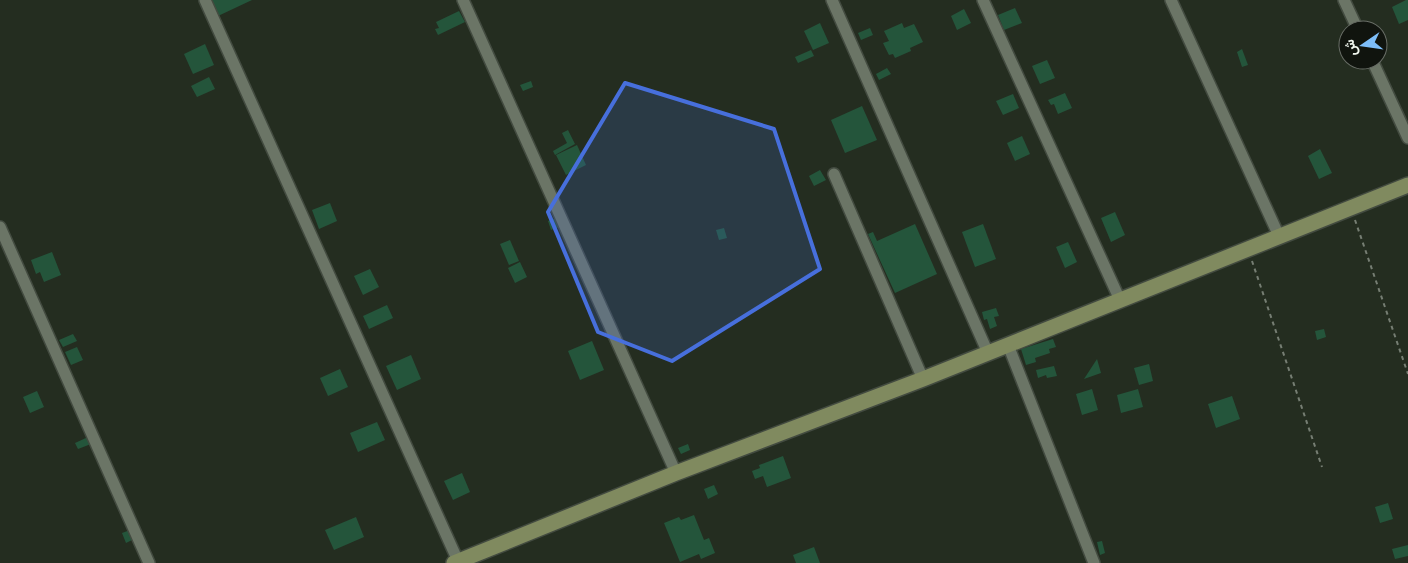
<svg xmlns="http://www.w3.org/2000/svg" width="1408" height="563" viewBox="0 0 1408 563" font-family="'Public Sans',Vazirmatn,sans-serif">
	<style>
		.building { fill: #24553b }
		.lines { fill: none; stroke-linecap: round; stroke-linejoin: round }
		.street-casing { stroke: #434b40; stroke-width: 14 }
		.secondary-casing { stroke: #434b40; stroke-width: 18 }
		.path { stroke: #767e73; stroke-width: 2; stroke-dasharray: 4 4; stroke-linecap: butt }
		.street { stroke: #6b7566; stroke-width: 11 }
		.secondary { stroke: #808a5f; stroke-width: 15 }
		.marked { fill: #476fdc; fill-opacity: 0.2; stroke: #476fdc; stroke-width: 4; stroke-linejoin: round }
	</style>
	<rect width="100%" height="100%" fill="#242d20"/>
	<g class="building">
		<polygon points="211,0 252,0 218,16"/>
		<polygon points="1406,0 1408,0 1408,20 1399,24 1392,7"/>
		<polygon points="1015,8 1022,23 1004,30 998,15"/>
		<polygon points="964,9 971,23 957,30 951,16"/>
		<polygon points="459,11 465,22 438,35 435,29 439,28 436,22"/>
		<polygon points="820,23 829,43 813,50 804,31"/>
		<polygon points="902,23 904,28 914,24 923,42 910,48 911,51 895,58 893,54 889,55 883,43 889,41 884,31"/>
		<polygon points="870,28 873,35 861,40 858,33"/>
		<polygon points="205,44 214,65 193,74 184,54"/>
		<polygon points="1242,49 1248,65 1242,67 1237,52"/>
		<polygon points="811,50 814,56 798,63 795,57"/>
		<polygon points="1047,60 1055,78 1040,84 1032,66"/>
		<polygon points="887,68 891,74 879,80 876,74"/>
		<polygon points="209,77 215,89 197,97 191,86"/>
		<polygon points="531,81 533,87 523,91 520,85"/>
		<polygon points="1065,93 1072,108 1058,114 1054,104 1051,105 1048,100"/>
		<polygon points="1013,94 1019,108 1003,115 996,101"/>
		<polygon points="862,106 877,140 845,153 831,120"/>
		<polygon points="568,130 575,144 555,155 553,151 567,143 562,133"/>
		<polygon points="1022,136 1030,154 1015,161 1007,143"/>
		<polygon points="577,145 586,165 566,175 556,155"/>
		<polygon points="1320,149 1332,173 1319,179 1308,156"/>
		<polygon points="820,170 826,180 814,186 809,176"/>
		<polygon points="330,203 337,221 319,229 312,210"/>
		<polygon points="1115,212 1125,235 1111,242 1101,218"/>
		<polygon points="556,218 559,227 551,230 548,221"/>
		<polygon points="915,224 937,274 895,293 868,234 873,232 877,241"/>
		<polygon points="983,224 996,259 975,267 962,232"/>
		<polygon points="724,228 727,238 719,240 716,230"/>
		<polygon points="510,240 519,261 509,265 500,244"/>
		<polygon points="1068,242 1077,262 1065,268 1056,247"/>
		<polygon points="52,252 61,275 44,282 40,272 36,274 31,260"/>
		<polygon points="520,262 527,277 515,283 508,268"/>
		<polygon points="370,269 379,287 363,295 354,276"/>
		<polygon points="387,305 393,318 369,329 363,316"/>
		<polygon points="996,308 999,316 994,317 997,326 990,329 987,319 984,320 982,312"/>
		<polygon points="1324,329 1326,337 1317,340 1315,331"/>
		<polygon points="73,334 77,341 63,347 59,340"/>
		<polygon points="1053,339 1056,347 1049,349 1050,353 1035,358 1036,362 1026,365 1021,349"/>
		<polygon points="592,341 604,370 580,380 568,351"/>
		<polygon points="77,347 83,360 71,365 65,352"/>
		<polygon points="411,355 421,379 397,390 386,366"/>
		<polygon points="1097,359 1101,373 1084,379"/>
		<polygon points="1149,364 1153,381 1139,385 1134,368"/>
		<polygon points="1054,366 1057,376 1047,378 1046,375 1038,378 1036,370"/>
		<polygon points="340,369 348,387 328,396 320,378"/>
		<polygon points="1092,389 1098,410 1082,415 1076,394"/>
		<polygon points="1138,389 1143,407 1121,413 1117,395"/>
		<polygon points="37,391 44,407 30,413 23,397"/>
		<polygon points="1232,396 1240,419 1216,428 1208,404"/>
		<polygon points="377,422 385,440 358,452 350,433"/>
		<polygon points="88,437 91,444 78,449 75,443"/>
		<polygon points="688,444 690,450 681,454 678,448"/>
		<polygon points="783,456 791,478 767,487 763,476 755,479 752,471 760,468 759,465"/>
		<polygon points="462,473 470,492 453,500 444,481"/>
		<polygon points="714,485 718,494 708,499 704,489"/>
		<polygon points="1388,503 1393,519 1380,523 1375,507"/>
		<polygon points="694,515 704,540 709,538 715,553 701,559 699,554 680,562 664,523 679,517 681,520"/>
		<polygon points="356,517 364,537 334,550 325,530"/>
		<polygon points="130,530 134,539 126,543 122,533"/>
		<polygon points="1102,541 1105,553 1100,555 1097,542"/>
		<polygon points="1408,545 1408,556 1395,559 1392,549"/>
		<polygon points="814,547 820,563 796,563 793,555"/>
	</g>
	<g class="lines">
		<g class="street-casing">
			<g id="street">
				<polyline points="205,0 458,561"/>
				<polyline points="463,0 676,473"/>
				<polyline points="832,0 988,353"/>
				<polyline points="983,0 1120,300"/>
				<polyline points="1171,0 1279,236"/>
				<polyline points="1344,0 1358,30"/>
				<polyline points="1372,60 1408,138"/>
				<polyline points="834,174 923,379"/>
				<polyline points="0,227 149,563"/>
				<polyline points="1008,345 1094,563"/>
			</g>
		</g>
		<g class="secondary-casing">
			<polyline id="secondary" points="454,563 676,473 923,379 1408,185"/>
		</g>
		<g class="path">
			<polyline points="1355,220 1408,374"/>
			<polyline points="1252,261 1322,467"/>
		</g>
		<use href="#street" class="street"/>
		<use href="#secondary" class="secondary"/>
	</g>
	<path class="marked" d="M625 83 774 129 820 269 672 361 598 332 548 212Z"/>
	<g transform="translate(1363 45) rotate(257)"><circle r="24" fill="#10140e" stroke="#696e67"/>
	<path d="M0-4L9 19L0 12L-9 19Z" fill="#7dbef9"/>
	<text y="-8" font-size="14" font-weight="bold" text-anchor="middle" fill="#eff5ed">ش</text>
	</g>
</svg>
